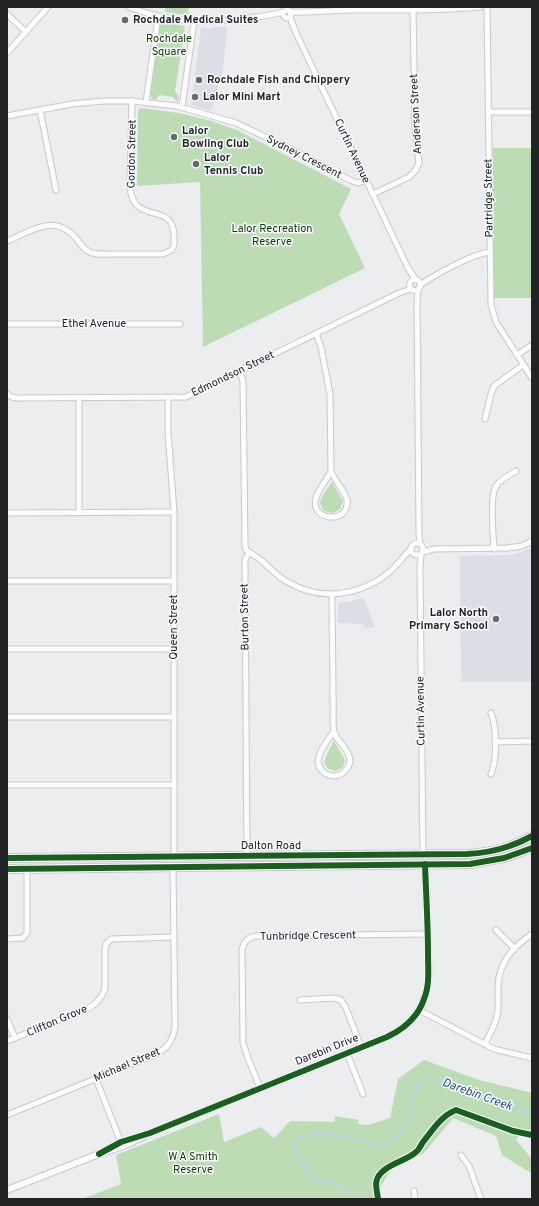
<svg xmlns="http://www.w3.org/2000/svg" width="539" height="1206" viewBox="0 0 539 1206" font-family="Overpass,sans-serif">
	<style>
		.built { fill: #dcdee5 }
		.green { fill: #bddcb6 }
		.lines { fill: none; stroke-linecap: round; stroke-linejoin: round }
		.stream { stroke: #b6d5f4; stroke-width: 1.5 }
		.minor-casing { stroke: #c8c9ca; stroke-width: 7 }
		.tertiary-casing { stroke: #c8c9ca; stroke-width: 8 }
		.primary-casing { stroke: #c7c8c9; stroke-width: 10 }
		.minor { stroke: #fcfcfd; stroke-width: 5 }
		.tertiary { stroke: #fcfcfd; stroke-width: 6 }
		.primary { stroke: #f4efec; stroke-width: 8 }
		.cycleway-casing { stroke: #f9fafd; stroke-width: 8 }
		.cycleway { stroke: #1b5e20; stroke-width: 6 }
		.poi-dot { fill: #696a6b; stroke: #f9fafd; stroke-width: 1.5 }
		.labels { text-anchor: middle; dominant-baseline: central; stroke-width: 3; stroke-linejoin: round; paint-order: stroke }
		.poi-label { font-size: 11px; font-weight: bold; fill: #222324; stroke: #f9fafd; text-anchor: start }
		.park-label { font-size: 11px; fill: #0c3600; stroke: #f9fafd }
		.street-label { font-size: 11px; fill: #222324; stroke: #f9fafd }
		.water-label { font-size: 12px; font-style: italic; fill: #1e5381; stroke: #f9fafd }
	</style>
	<rect width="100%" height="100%" fill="#ecedef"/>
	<g class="built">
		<polygon points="201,27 210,29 211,27 227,27 223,70 211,111 191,105"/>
		<polygon points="532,548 532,682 461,682 460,556 510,555 519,553"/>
		<polygon points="364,598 375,627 364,628 364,624 338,623 338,604 340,603 352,601"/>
	</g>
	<g class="green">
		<polygon points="165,7 189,7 188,15 165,12"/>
		<polygon points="162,22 185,26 175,91 179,98 177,102 173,97 159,95 156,100 152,99 149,91 159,24"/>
		<polygon points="141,108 179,113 211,121 237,130 351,189 339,214 365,268 203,347 200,180 200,182 137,186 138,110"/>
		<rect x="493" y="148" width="39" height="150"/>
		<polygon points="332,482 343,501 340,509 333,513 324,511 320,503 323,495"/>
		<polygon points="334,741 345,760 343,767 336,771 328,769 324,762 327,754"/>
		<polygon points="424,1060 479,1080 532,1093 532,1139 518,1136 516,1140 532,1159 532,1173 531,1173 502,1155 496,1136 453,1118 423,1154 392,1168 379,1189 380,1199 82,1199 121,1184 116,1155 219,1114 224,1142 261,1127 274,1138 290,1121 335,1122 335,1116 359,1120 358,1124 368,1125 390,1118 398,1079"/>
	</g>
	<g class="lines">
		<path class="stream" d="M355 1199 348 1190 334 1183 314 1179 301 1163 294 1147 296 1138C319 1130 359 1137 381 1147L397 1136 409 1120 414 1093 422 1080C450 1077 460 1090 483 1099 500 1106 515 1108 532 1112"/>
		<g class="minor-casing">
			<g id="minor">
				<path d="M129 7C166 22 202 23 241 19 255 17 269 16 283 12"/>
				<polyline points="487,7 491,305 496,322 532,378"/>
				<circle cx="287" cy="14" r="4"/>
				<path d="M290 12C312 13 333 10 355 10 396 10 439 11 480 7"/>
				<polyline points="7,14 26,32"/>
				<polyline points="290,17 296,33 408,268 416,280"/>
				<polyline points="7,53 48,7"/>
				<polyline points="146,102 158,17"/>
				<polyline points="182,107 194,22"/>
				<polyline points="40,110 56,190"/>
				<polyline points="488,112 532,112"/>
				<polyline points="7,116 72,104 104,101 132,101 177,106 236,123 291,149 352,181 358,183 366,180"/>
				<polyline points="373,194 409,177 416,170 419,163 415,128 413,7"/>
				<path d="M7 241C30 232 53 213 75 237 80 243 83 250 92 253 100 255 109 254 117 254 132 254 148 254 163 254L172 250C175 245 174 241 174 235 173 201 134 226 130 188L132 101"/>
				<circle cx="415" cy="285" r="5.5"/>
				<path d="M420 285C436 274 472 254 490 252"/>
				<polyline points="418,289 417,303 419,534 420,544"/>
				<polyline points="7,324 180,324"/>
				<path d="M316 333 321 347 330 394 331 471C334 480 346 492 347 500 350 525 309 521 316 498 319 488 327 480 331 471"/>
				<polyline points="517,355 532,345"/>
				<polyline points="240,371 243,382 245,545 246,550 249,552 245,560 245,565 247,856"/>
				<polyline points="7,394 12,397 17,398 186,397 399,293 411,289"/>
				<polyline points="168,398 168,432 174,512 174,856"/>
				<polyline points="485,419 491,394 494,386 523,365"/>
				<polyline points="79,512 79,398"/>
				<polyline points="7,513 174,512"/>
				<circle cx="417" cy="549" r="6"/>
				<path d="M494 549C493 536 490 495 496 486 501 479 509 475 516 471"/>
				<path d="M249 552C254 555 258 558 262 561 270 568 277 576 286 581 318 601 357 597 387 574 396 567 402 558 410 550"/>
				<polyline points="423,552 434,549 507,548 522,546 532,541"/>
				<polyline points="421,554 420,568 423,855"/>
				<polyline points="7,581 174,581"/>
				<path d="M332 594C332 628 333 662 333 695 334 704 332 724 334 732 337 742 350 749 350 761 349 769 342 776 334 776 330 776 326 774 323 772 310 759 327 743 334 731"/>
				<polyline points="7,649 174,649"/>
				<path d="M491 713C497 727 497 760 491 774"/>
				<polyline points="7,717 174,717"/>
				<polyline points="495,742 532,741"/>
				<polyline points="7,785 174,785"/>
				<polyline points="496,930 514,948"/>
				<polyline points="7,939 23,938 27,933 27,868"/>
				<polyline points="300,1000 333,998 341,1000 346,1008 361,1047"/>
				<polyline points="419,1010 494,1049 532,1058"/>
				<polyline points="7,1019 15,1038"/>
				<path d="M7 1041 85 1010C95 1006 101 999 105 989V949L106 944 111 939 174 937"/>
				<path d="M485 1044C489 1035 495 1026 497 1016 499 1006 498 996 498 986 499 962 513 947 532 934"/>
				<polyline points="347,1053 363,1094"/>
				<polyline points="96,1079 122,1145"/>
				<path d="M260 1088 248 1058 243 1043 242 950C244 941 248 937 257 936L428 934"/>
				<path d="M7 1115 154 1055C167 1049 173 1041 175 1027L173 867"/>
				<polyline points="461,1155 469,1166 481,1199"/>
				<polyline points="414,1191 415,1199"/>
			</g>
		</g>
		<g class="tertiary-casing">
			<g id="tertiary">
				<path d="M99 1154 121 1142 150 1133 387 1037C404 1029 418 1017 424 999 430 985 428 968 428 953 428 924 426 894 425 864"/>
				<polyline points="7,1190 99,1154 123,1146 145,1136"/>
			</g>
		</g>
		<g class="primary-casing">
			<g id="primary">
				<path d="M7 858 467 854C490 853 512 847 532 836"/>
				<polyline points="7,869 470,864 504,858 532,848"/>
			</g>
		</g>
		<use href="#minor" class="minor"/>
		<use href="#tertiary" class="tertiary"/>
		<use href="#primary" class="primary"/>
		<g class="cycleway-casing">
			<g id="cycleway">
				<path d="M7 858 467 854C490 853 512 847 532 836"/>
				<polyline points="7,869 470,864 504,858 532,848"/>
				<path d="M99 1154 121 1142 150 1133 387 1037C404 1029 418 1017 424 999 430 985 428 968 428 953 428 924 426 894 425 864"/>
				<path d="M378 1199C377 1189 373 1181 381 1173 390 1163 406 1161 416 1152 419 1150 421 1145 423 1142 433 1130 441 1116 456 1110L513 1131 532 1135"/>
			</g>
		</g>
		<use href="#cycleway" class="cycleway"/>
	</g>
	<g class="poi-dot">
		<circle cx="125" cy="20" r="4"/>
		<circle cx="199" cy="80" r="4"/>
		<circle cx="195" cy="97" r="4"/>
		<circle cx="174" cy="137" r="4"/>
		<circle cx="196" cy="164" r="4"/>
		<circle cx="496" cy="619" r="4"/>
	</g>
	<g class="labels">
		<g class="poi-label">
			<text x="133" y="20">Rochdale Medical Suites</text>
			<text x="207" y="80">Rochdale Fish and Chippery</text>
			<text x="203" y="97">Lalor Mini Mart</text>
			<text x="182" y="131">Lalor<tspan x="182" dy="13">Bowling Club</tspan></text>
			<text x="204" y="158">Lalor<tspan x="204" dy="13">Tennis Club</tspan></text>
			<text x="488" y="613" text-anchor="end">Lalor North<tspan x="488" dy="13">Primary School</tspan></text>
		</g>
		<g class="park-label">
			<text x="169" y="39">Rochdale<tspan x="169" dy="13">Square</tspan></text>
			<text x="272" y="229">Lalor Recreation<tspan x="272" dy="13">Reserve</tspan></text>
			<text x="193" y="1157">W A Smith<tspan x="193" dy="13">Reserve</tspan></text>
		</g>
		<g class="street-label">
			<text transform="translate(416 114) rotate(-93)">Anderson Street</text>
			<text transform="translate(352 151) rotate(65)">Curtin Avenue</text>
			<text transform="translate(132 154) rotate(-89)">Gordon Street</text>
			<text transform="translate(304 157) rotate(27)">Sydney Crescent</text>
			<text transform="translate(489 198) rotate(-91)">Partridge Street</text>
			<text x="94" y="324">Ethel Avenue</text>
			<text transform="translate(233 374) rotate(-26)">Edmondson Street</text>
			<text transform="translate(245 617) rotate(-91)">Burton Street</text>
			<text transform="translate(174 627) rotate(-90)">Queen Street</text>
			<text transform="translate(421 711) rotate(-91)">Curtin Avenue</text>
			<text x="271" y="846">Dalton Road</text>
			<text transform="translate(308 936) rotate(-1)">Tunbridge Crescent</text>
			<text transform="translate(57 1021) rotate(-23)">Clifton Grove</text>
			<text transform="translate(327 1050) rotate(-22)">Darebin Drive</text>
			<text transform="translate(127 1065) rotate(-23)">Michael Street</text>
		</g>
		<g class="water-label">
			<text transform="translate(477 1095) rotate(20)">Darebin Creek</text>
		</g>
	</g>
	<rect width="539" height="1206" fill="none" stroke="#222324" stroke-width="16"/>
</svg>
